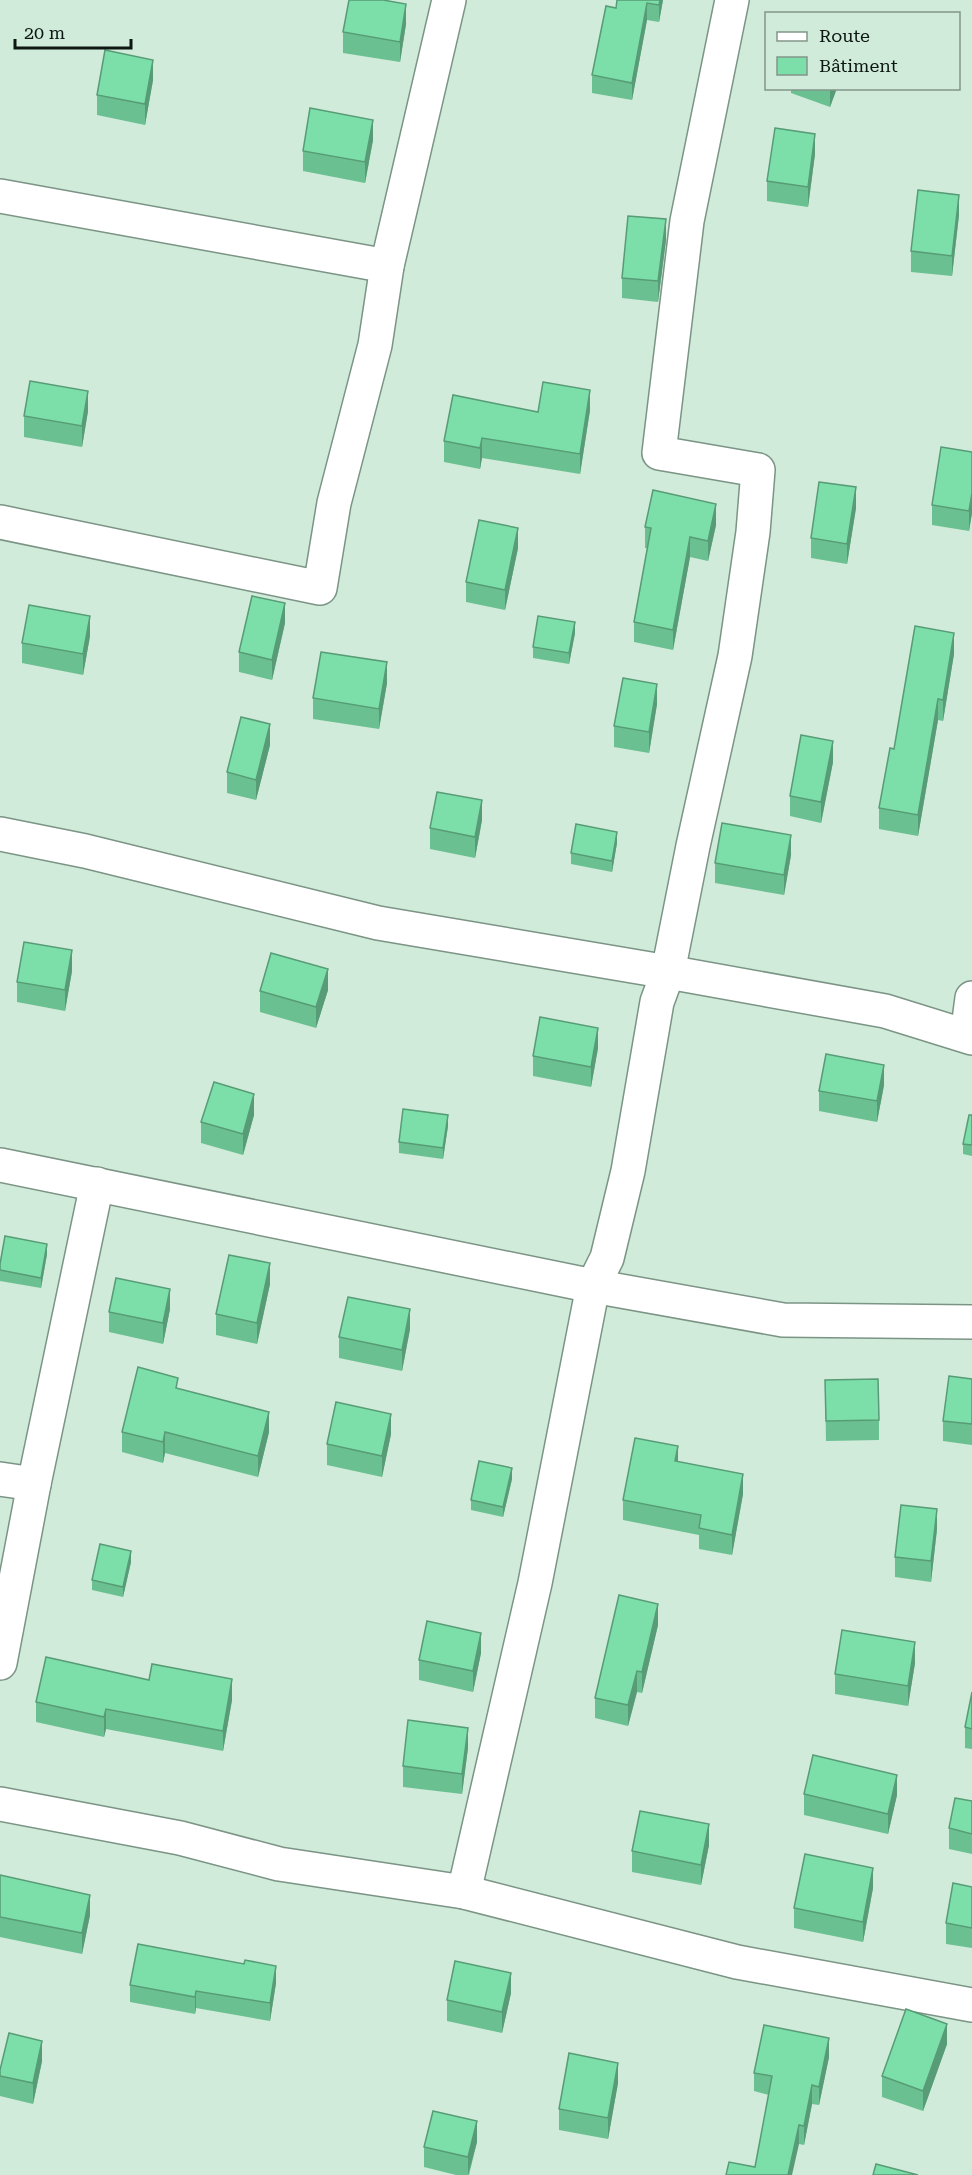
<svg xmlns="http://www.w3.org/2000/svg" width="972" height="2175" viewBox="0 0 972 2175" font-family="'Roboto Serif',serif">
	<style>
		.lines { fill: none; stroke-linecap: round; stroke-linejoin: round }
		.street-casing { stroke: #7b9485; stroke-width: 36 }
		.street { stroke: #fff; stroke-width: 33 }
		.wall { fill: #6bc091 }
		.shaded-wall { fill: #579c76 }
		.building { fill: #7cdfa9; stroke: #579c76; stroke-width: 1.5 }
	</style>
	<rect width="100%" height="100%" fill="#d0ebda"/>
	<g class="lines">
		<g class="street-casing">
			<g id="street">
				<polyline points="0,196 387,266"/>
				<polyline points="0,522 320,588 334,503 375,345 387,266 449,0"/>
				<polyline points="0,834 85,851 378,923 668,972 885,1011 972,1038"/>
				<polyline points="967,1036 972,998"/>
				<polyline points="0,1165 593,1286 783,1320 972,1322"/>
				<polyline points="0,1479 34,1484"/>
				<polyline points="0,1663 34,1484 97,1184"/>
				<polyline points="0,1804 180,1838 279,1864 464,1892 737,1962 972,2005"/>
				<polyline points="464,1892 535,1583 593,1286 607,1258 628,1171 657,1002 668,972 693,846 735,656 753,532 758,470 659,453 687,221 732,0"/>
			</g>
		</g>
		<use href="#street" class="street"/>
	</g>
	<g class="wall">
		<polygon points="663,0 659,22 647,20 632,100 592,93 592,75 616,8"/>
		<polygon points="406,24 400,62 343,53 343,32"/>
		<polygon points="153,80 145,125 97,115 97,95"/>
		<polygon points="791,88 837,88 830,107 791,93"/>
		<polygon points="373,140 365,183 303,171 303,151"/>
		<polygon points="815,154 808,207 767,201 767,181"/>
		<polygon points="959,215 952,276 911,272 911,251"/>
		<polygon points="666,240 658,302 622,298 622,278"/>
		<polygon points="590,410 580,474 482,458 480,469 444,462 444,441 538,412"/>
		<polygon points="88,411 82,447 24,437 24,416"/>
		<polygon points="972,452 972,513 969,531 932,525 932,505"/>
		<polygon points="856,508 847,564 811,558 811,538"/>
		<polygon points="716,525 708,561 690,557 673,650 634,642 634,622 647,548 645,548 645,527"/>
		<polygon points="518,548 505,610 466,602 466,582"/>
		<polygon points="285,623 272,680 239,672 239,652"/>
		<polygon points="575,633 569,664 533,658 533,647"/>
		<polygon points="90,636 83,675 22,663 22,643"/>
		<polygon points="954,654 943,721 938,720 918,836 879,829 879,808 894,749"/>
		<polygon points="387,683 379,729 313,719 313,698"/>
		<polygon points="657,704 649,753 614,747 614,726"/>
		<polygon points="270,745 256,800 227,793 227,772"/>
		<polygon points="833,762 821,823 790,816 790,796"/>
		<polygon points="482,820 475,858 430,849 430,828"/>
		<polygon points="617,843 612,872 571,864 571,853"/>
		<polygon points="791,855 784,895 715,883 715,863"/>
		<polygon points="72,971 65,1011 17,1002 17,982"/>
		<polygon points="328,990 316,1028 260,1012 260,991"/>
		<polygon points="598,1048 591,1087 533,1076 533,1056"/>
		<polygon points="884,1085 877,1122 819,1111 819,1091"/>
		<polygon points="254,1115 243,1155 201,1143 201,1122"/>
		<polygon points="972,1115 972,1156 963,1154 963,1144"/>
		<polygon points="448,1126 443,1159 399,1153 399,1142"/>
		<polygon points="47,1254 41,1288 0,1281 0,1264"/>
		<polygon points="270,1284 257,1344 216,1335 216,1314"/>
		<polygon points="170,1309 163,1344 109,1332 109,1312"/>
		<polygon points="410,1329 402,1371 339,1358 339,1337"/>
		<polygon points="972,1379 972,1445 943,1441 943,1421"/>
		<polygon points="825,1380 879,1420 879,1440 826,1441"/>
		<polygon points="178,1388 269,1432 258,1477 165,1453 163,1463 122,1452 122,1432"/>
		<polygon points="391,1434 382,1477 327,1465 327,1444"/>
		<polygon points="678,1461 743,1494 732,1555 699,1549 699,1535 623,1520 623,1500"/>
		<polygon points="512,1479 503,1517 471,1510 471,1500"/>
		<polygon points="937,1529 931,1582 895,1577 895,1557"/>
		<polygon points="131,1562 123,1597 92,1590 92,1580"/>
		<polygon points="658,1625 642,1693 637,1692 628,1726 595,1718 595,1698"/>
		<polygon points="481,1653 473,1692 419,1680 419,1660"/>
		<polygon points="915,1663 908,1706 835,1694 835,1674"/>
		<polygon points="149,1680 232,1700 223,1751 106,1729 104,1737 36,1722 36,1702"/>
		<polygon points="972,1692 972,1749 965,1748 965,1727"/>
		<polygon points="468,1748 462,1794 403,1787 403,1766"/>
		<polygon points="804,1794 897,1795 888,1834 804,1815"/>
		<polygon points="972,1801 972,1854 949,1849 949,1828"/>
		<polygon points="709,1845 701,1885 632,1872 632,1851"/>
		<polygon points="0,1875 90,1915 82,1954 0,1937"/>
		<polygon points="972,1887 972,1948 946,1944 946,1923"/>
		<polygon points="873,1888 863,1942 794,1928 794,1908"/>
		<polygon points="244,1964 276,1983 270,2021 196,2008 195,2014 130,2002 130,1985"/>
		<polygon points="511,1993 502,2033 447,2021 447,2000"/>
		<polygon points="947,2044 923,2111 882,2097 882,2076"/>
		<polygon points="829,2057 819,2105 812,2104 804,2145 799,2144 755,2167 769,2095 754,2091 754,2073"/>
		<polygon points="42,2061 33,2104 0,2096 0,2070"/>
		<polygon points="618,2083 608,2139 559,2130 559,2109"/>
		<polygon points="477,2142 469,2175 456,2175 424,2167 424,2147"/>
	</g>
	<g class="shaded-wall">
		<polygon points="660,0 663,0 659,22 659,5"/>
		<polygon points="647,3 647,20 632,100 632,83"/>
		<polygon points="406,4 406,24 400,62 400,42"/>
		<polygon points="153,60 153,80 145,125 145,104"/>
		<polygon points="830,88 837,88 830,107"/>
		<polygon points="373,120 373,140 365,183 365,162"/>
		<polygon points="815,134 815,154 808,207 808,187"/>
		<polygon points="959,195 959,215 952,276 952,256"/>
		<polygon points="666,219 666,240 658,302 658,281"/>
		<polygon points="590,390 590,410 580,474 580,454"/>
		<polygon points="88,391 88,411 82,447 82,426"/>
		<polygon points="482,438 482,458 480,469 480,448"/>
		<polygon points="856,487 856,508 847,564 847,544"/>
		<polygon points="972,493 972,513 969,531 969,511"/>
		<polygon points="716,504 716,525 708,561 708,541"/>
		<polygon points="518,528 518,548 505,610 505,590"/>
		<polygon points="690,537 690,557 673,650 673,630"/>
		<polygon points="285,603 285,623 272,680 272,660"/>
		<polygon points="90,616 90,636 83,675 83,654"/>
		<polygon points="575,622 575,633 569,664 569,653"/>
		<polygon points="954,633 954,654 943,721 943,700"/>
		<polygon points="387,662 387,683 379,729 379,709"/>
		<polygon points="657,684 657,704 649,753 649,732"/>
		<polygon points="938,699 938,720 918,836 918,815"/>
		<polygon points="270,724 270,745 256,800 256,780"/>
		<polygon points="833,741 833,762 821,823 821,802"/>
		<polygon points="482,800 482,820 475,858 475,837"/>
		<polygon points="617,832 617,843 612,872 612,861"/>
		<polygon points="791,835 791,855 784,895 784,875"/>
		<polygon points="72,950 72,971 65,1011 65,990"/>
		<polygon points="328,969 328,990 316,1028 316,1007"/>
		<polygon points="598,1028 598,1048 591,1087 591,1067"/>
		<polygon points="884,1065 884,1085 877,1122 877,1101"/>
		<polygon points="254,1094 254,1115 243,1155 243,1134"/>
		<polygon points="448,1115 448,1126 443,1159 443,1148"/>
		<polygon points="47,1244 47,1254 41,1288 41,1278"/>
		<polygon points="270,1263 270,1284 257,1344 257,1323"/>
		<polygon points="170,1289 170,1309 163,1344 163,1323"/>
		<polygon points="410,1309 410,1329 402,1371 402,1350"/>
		<polygon points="269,1412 269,1432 258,1477 258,1456"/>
		<polygon points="391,1414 391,1434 382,1477 382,1456"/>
		<polygon points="165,1432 165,1453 163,1463 163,1442"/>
		<polygon points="678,1446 678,1467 675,1461"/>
		<polygon points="512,1468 512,1479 503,1517 503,1507"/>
		<polygon points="743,1474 743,1494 732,1555 732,1535"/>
		<polygon points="937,1509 937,1529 931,1582 931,1561"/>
		<polygon points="131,1551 131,1562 123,1597 123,1587"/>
		<polygon points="658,1604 658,1625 642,1693 642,1672"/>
		<polygon points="481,1633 481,1653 473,1692 473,1671"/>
		<polygon points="915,1642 915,1663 908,1706 908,1686"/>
		<polygon points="637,1671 637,1692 628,1726 628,1705"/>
		<polygon points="232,1679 232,1700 223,1751 223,1731"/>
		<polygon points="106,1709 106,1729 104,1737 104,1717"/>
		<polygon points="468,1728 468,1748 462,1794 462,1774"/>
		<polygon points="897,1775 897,1795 888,1834 888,1814"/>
		<polygon points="709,1824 709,1845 701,1885 701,1865"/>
		<polygon points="873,1868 873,1888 863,1942 863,1922"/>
		<polygon points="90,1895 90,1915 82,1954 82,1933"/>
		<polygon points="276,1966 276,1983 270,2021 270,2003"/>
		<polygon points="511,1973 511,1993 502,2033 502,2012"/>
		<polygon points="196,1991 196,2008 195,2014 195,1997"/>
		<polygon points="947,2024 947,2044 923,2111 923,2091"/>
		<polygon points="829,2038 829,2057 819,2105 819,2087"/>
		<polygon points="42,2041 42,2061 33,2104 33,2083"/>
		<polygon points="618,2063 618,2083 608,2139 608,2118"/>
		<polygon points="812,2085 812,2104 804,2145 804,2126"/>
		<polygon points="477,2121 477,2142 468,2175 468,2157"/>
		<polygon points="799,2125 799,2144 792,2175 788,2175"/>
	</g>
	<g class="building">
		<polygon points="349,0 383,0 406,4 400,42 343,32"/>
		<polygon points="617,0 660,0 659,5 647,3 632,83 592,75 606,6 616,8"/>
		<polygon points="105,50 153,60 145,104 97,95"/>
		<polygon points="310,108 373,120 365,162 303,151"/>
		<polygon points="775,128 815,134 808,187 767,181"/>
		<polygon points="918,190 959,195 952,256 911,251"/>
		<polygon points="628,216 666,219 658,281 622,278"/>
		<polygon points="30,381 88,391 82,426 24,416"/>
		<polygon points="543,382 590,390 580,454 482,438 480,448 444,441 453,395 538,412"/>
		<polygon points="941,447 972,452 972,493 969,511 932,505"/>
		<polygon points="819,482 856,487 847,544 811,538"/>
		<polygon points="653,490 716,504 708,541 690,537 673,630 634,622 651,528 645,527"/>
		<polygon points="479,520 518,528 505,590 466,582"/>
		<polygon points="252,596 285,603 272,660 239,652"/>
		<polygon points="29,605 90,616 83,654 22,643"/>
		<polygon points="538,616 575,622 569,653 533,647"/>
		<polygon points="915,626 954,633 943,700 938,699 918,815 879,808 890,748 894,749"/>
		<polygon points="321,652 387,662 379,709 313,698"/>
		<polygon points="623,678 657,684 649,732 614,726"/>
		<polygon points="241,717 270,724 256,780 227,772"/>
		<polygon points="801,735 833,741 821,802 790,796"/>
		<polygon points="437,792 482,800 475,837 430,828"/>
		<polygon points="722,823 791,835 784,875 715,863"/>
		<polygon points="576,824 617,832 612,861 571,853"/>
		<polygon points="24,942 72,950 65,990 17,982"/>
		<polygon points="271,953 328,969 316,1007 260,991"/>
		<polygon points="540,1017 598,1028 591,1067 533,1056"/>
		<polygon points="826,1054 884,1065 877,1101 819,1091"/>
		<polygon points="214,1082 254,1094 243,1134 201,1122"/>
		<polygon points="403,1109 448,1115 443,1148 399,1142"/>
		<polygon points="969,1115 972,1115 972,1145 963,1144"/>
		<polygon points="5,1236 47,1244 41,1278 0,1270 0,1264"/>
		<polygon points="229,1255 270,1263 257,1323 216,1314"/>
		<polygon points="116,1278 170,1289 163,1323 109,1312"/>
		<polygon points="348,1297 410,1309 402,1350 339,1337"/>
		<polygon points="138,1367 178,1378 176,1388 269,1412 258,1456 165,1432 163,1442 122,1432"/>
		<polygon points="949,1376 972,1379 972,1424 943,1421"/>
		<polygon points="878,1379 879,1420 826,1421 825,1380"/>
		<polygon points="336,1402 391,1414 382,1456 327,1444"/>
		<polygon points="635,1438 678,1446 675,1461 743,1474 732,1535 699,1528 701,1515 623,1500"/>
		<polygon points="479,1461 512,1468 503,1507 471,1500"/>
		<polygon points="901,1505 937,1509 931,1561 895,1557"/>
		<polygon points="100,1544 131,1551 123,1587 92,1580"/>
		<polygon points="619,1595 658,1604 642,1672 637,1671 628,1705 595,1698"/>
		<polygon points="427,1621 481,1633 473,1671 419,1660"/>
		<polygon points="842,1630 915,1642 908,1686 835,1674"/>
		<polygon points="46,1657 149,1680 152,1664 232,1679 223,1731 106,1709 104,1717 36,1702"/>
		<polygon points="972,1692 972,1729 965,1727"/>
		<polygon points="408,1720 468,1728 462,1774 403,1766"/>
		<polygon points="813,1755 897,1775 888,1814 804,1794"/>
		<polygon points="955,1798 972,1801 972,1834 949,1828"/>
		<polygon points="640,1811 709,1824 701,1865 632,1851"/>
		<polygon points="805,1854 873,1868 863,1922 794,1908"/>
		<polygon points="0,1875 90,1895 82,1933 0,1917"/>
		<polygon points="953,1883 972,1887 972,1928 946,1923"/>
		<polygon points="138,1944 244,1964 245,1960 276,1966 270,2003 196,1991 195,1997 130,1985"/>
		<polygon points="455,1961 511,1973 502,2012 447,2000"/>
		<polygon points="906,2009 947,2024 923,2091 882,2076"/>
		<polygon points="764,2025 829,2038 819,2087 812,2085 804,2126 799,2125 788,2175 726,2175 729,2162 755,2167 772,2076 754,2073"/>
		<polygon points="9,2033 42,2041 33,2083 0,2076 0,2070"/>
		<polygon points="569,2053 618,2063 608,2118 559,2109"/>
		<polygon points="433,2111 477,2121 468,2157 424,2147"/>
		<polygon points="876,2164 918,2175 873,2175"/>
	</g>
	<rect x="765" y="12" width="195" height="78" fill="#d0ebda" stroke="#82968a" stroke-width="1.5"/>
	<rect x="777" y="32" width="30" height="9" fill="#ffffff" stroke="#82968a" stroke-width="1.5"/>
	<text x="819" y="42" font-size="18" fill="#0d1711">Route</text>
	<rect x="777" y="57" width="30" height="18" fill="#7cdfa9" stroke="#82968a" stroke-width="1.5"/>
	<text x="819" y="72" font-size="18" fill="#0d1711">Bâtiment</text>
	<path d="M15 39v9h116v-9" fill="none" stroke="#0d1711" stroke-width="3"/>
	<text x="24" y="39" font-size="18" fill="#0d1711" stroke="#d0ebda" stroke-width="4.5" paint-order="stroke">20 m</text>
</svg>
